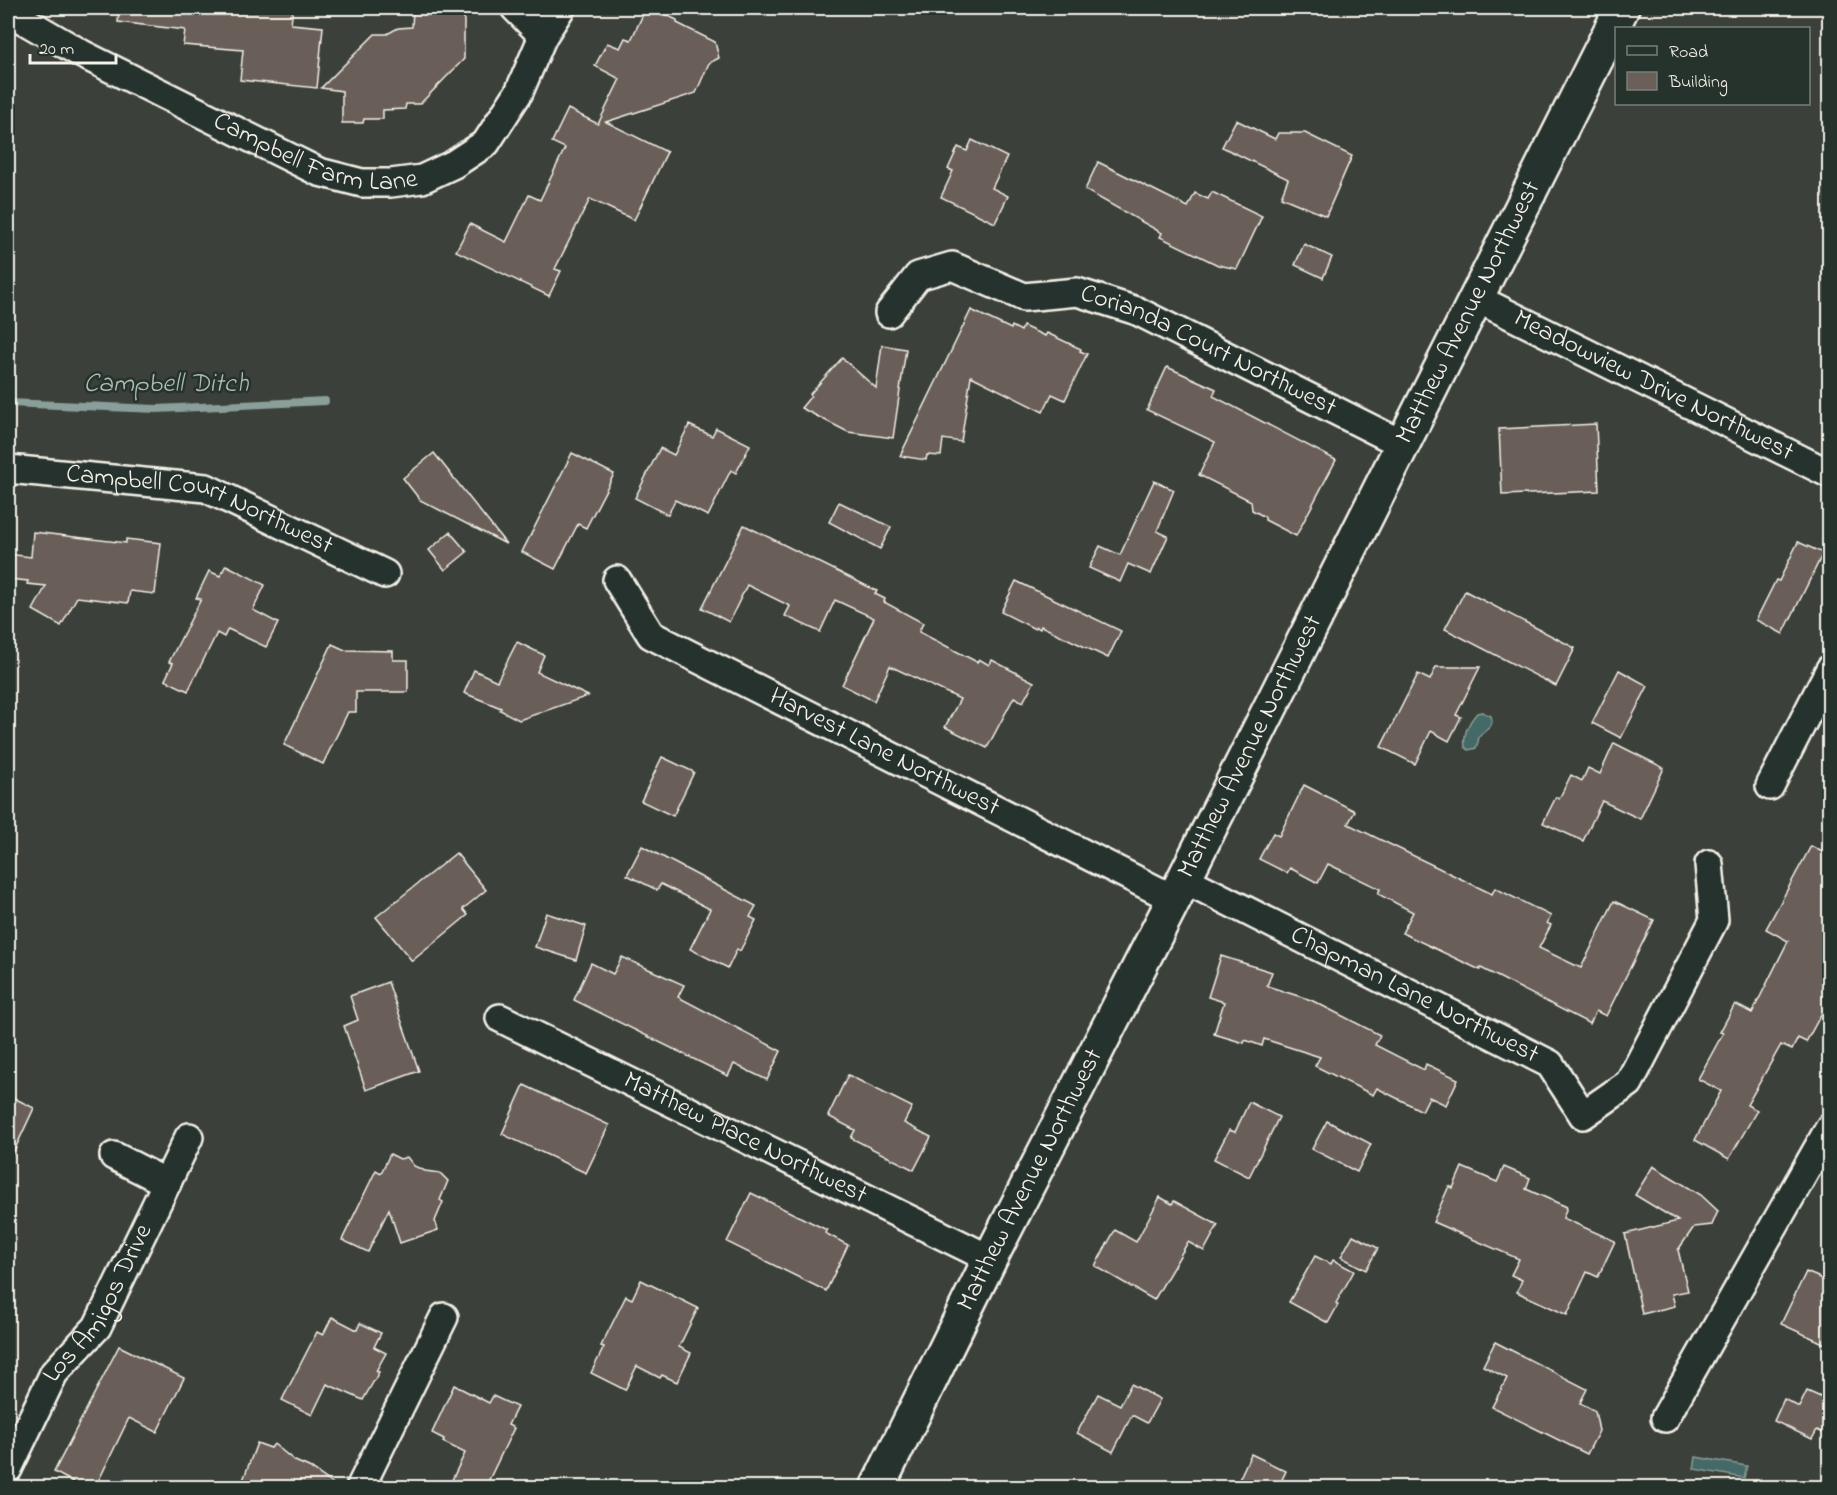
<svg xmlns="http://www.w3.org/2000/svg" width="1837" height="1495" viewBox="0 0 1837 1495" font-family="'Indie Flower',sans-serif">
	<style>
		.water { fill: #446966; stroke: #8a9f9a; stroke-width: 1.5 }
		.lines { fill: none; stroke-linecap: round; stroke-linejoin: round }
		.stream { stroke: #8a9f9a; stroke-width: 8 }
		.building { fill: #6b5f59; stroke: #f4f1e8; stroke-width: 1.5 }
		.minor-casing { stroke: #f4f1e8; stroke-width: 32 }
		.tertiary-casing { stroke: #f4f1e8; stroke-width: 38 }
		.minor { stroke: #26332d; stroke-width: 27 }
		.tertiary { stroke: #26332d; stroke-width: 33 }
		.labels { text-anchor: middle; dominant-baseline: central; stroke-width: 5; stroke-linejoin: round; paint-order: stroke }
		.street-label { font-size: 26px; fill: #f4f1e8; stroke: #26332d }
		.water-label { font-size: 27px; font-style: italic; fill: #aebbb4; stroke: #26332d }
	</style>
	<rect width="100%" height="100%" fill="#3b403a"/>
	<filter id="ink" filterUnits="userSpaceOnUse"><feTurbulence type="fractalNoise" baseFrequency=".0167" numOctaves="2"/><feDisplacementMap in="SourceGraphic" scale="12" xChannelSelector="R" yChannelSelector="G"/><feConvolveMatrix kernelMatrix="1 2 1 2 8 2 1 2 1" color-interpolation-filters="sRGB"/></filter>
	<g filter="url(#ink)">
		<g class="water">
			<path d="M1482 712 1491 716C1495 729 1485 728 1479 737 1479 738 1477 746 1476 748L1469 750 1465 747C1463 734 1469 722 1477 713Z"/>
			<polygon points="1696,1457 1747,1466 1744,1478 1694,1469"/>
		</g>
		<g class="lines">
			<polyline class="stream" points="8,403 157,409 325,401"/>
		</g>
		<g class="building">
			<polygon points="119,8 293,8 291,24 323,27 317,88 240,80 243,50 183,45 185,30 118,22"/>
			<polygon points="646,8 651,8 677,20 677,23 715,42 719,58 709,63 696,93 606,122 667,152 634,220 590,199 555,269 561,271 549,296 456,251 470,224 506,242 529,195 540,200 565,148 552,142 568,109 598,124 620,79 595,66 607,43 620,48 625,38 631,40"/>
			<polygon points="413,10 464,11 464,59 420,104 406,104 405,109 383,110 383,119 364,119 363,123 342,123 342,91 321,88 375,34 387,34 398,28 412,27"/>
			<polygon points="1236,120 1275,139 1278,133 1305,133 1352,156 1326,216 1281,197 1288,179 1222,147"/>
			<polygon points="972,140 1007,157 992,188 1008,196 995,223 941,197 953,171 948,169 958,147 967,151"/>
			<polygon points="1098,162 1188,207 1195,193 1208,199 1212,192 1262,216 1237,269 1218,265 1160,237 1162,233 1085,190"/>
			<polygon points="1304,244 1332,257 1323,278 1295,265"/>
			<polygon points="971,310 1011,329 1012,326 1021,331 1023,326 1045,336 1047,333 1081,349 1080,351 1087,354 1065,400 1052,394 1043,412 971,376 961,442 943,439 941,456 927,455 926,460 900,456"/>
			<polygon points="882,345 906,349 893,438 848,432 801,408 811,396 810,394 842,358 876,388"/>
			<polygon points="1167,367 1216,389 1213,396 1336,460 1296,536 1265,520 1265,517 1252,510 1251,501 1199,475 1215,442 1147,410"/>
			<polygon points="1596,424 1599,491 1502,495 1499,429"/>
			<polygon points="689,425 712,436 716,428 750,445 736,473 731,470 708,516 675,500 668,515 635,498 660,448 674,455"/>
			<polygon points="434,453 506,544 420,500 403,478"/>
			<polygon points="572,453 614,474 586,528 578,524 555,569 522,552"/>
			<polygon points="1154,481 1174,490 1157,531 1168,536 1151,574 1128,564 1120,582 1089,568 1100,546 1120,555"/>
			<polygon points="839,502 891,527 880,549 829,522"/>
			<polygon points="744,525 877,591 875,594 885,599 884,602 923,623 919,632 977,662 979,659 989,665 992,660 1034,682 1023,702 1014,697 987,748 945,727 960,699 890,666 874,701 842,685 874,618 835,600 820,632 785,616 790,606 747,585 729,622 702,608"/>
			<polygon points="33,532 126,543 126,539 161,543 155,594 130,591 128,603 77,597 61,626 33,610 46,586 27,584 28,581 8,579 8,554 31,557"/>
			<polygon points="450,532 467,552 445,570 429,550"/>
			<polygon points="1798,542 1823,553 1783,634 1756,620 1776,580 1779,581"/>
			<polygon points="226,565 265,585 253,610 278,623 266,647 228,629 224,637 217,633 188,691 165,680 173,663 169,662 201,599 196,598 209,571 220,576"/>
			<polygon points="1016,581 1121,631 1108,658 1041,626 1040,629 1036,627 1035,629 1001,612"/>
			<polygon points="1465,591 1575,648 1556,686 1445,629"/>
			<polygon points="517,642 544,655 537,672 588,696 519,720 500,710 501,708 464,693 474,670 497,681"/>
			<polygon points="332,644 345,650 393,651 393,660 408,660 408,692 356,692 356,712 348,712 323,764 284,745"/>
			<polygon points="1436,667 1480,667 1456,715 1461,717 1449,741 1431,731 1415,764 1381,747 1418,674 1430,680"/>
			<polygon points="1619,670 1648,686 1621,738 1592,723"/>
			<polygon points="1614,743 1664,768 1640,819 1602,801 1583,841 1543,823 1556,797 1559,799 1571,775 1582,781 1588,768 1600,774"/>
			<polygon points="662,757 694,772 673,816 641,801"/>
			<polygon points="1304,785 1355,811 1348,824 1492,894 1495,888 1551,916 1547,923 1551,925 1539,948 1581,968 1614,901 1654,920 1606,1016 1596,1011 1590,1024 1481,968 1480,970 1402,933 1413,912 1378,894 1380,889 1328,864 1318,883 1290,868 1287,873 1259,859 1273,833 1279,836"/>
			<polygon points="642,846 756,906 750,917 756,920 740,951 737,949 728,968 690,949 710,909 661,884 657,890 627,875"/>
			<polygon points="1811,846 1830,856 1830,998 1806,1042 1798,1038 1792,1050 1781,1045 1747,1105 1757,1110 1729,1159 1695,1140 1721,1091 1698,1079 1723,1033 1720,1032 1735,1004 1752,1013 1788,941 1766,929"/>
			<polygon points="456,853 486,890 463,909 468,915 412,961 376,917"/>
			<polygon points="546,913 586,926 576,960 535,947"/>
			<polygon points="1221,956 1272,972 1267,986 1311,1000 1380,1035 1375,1045 1424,1070 1426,1064 1458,1079 1446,1105 1429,1097 1422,1111 1377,1088 1373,1095 1315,1066 1320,1057 1264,1039 1262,1046 1245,1040 1244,1043 1214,1034 1224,1002 1208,997"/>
			<polygon points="622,957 684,985 678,997 781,1051 767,1080 734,1064 728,1076 574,1000 591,963 613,974"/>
			<polygon points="388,982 419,1071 366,1090 344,1026 358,1020 350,996"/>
			<polygon points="848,1075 912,1107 904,1123 931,1137 914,1170 851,1138 855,1130 828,1116"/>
			<polygon points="524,1085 609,1125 586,1173 502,1134"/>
			<polygon points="8,1095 34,1108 8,1164"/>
			<polygon points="1249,1102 1279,1117 1249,1177 1214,1159 1229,1130 1235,1132"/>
			<polygon points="1327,1121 1371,1144 1357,1172 1312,1149"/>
			<polygon points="390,1154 400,1159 407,1157 414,1166 425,1171 440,1173 448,1181 440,1200 443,1202 435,1221 438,1230 400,1243 389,1209 368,1252 342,1240 376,1170 381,1173"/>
			<polygon points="1653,1166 1701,1195 1718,1211 1712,1225 1694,1227 1678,1250 1688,1291 1672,1294 1675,1306 1642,1314 1625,1234 1678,1221 1635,1195"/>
			<polygon points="1462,1167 1497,1182 1504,1167 1530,1178 1526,1189 1567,1207 1563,1218 1615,1241 1598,1277 1587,1272 1567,1315 1517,1292 1522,1280 1511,1275 1519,1259 1433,1222 1449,1186 1453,1188"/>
			<polygon points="751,1193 827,1230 825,1233 848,1245 826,1291 727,1242"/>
			<polygon points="1160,1197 1172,1204 1174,1201 1218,1225 1204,1251 1188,1242 1154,1300 1095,1266 1115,1230 1136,1242"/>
			<polygon points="1353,1235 1378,1248 1366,1270 1341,1257"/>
			<polygon points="1315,1256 1331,1264 1333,1260 1354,1271 1336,1303 1338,1305 1328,1323 1289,1302"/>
			<polygon points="1806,1272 1830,1282 1830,1346 1781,1324"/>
			<polygon points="641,1280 698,1308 679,1347 691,1353 677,1382 662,1375 660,1378 637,1366 625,1390 591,1373 604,1347 601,1346 626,1296 632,1299"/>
			<polygon points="332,1317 357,1330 360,1323 381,1333 374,1347 386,1353 376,1371 379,1372 363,1400 327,1384 312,1415 282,1400 317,1332 323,1335"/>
			<polygon points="1495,1342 1587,1389 1580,1403 1595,1411 1599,1431 1587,1454 1492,1407 1507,1378 1483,1366"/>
			<polygon points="119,1346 184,1378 157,1432 129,1418 95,1488 84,1488 54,1472"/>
			<polygon points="1131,1384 1160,1399 1147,1423 1132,1415 1113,1452 1077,1433 1098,1394 1120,1405"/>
			<polygon points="454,1385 489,1403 493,1396 517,1407 508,1425 514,1428 485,1488 448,1488 465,1453 443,1442 444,1439 432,1433"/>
			<polygon points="1807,1391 1830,1401 1830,1436 1817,1430 1812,1439 1774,1421 1784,1399 1799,1407"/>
			<polygon points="257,1443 271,1448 274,1444 295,1461 309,1467 339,1488 263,1488 243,1480"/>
			<polygon points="1251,1454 1286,1471 1278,1488 1235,1488"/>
		</g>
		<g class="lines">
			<g class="minor-casing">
				<g id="minor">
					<polyline points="515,8 543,36"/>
					<path id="s1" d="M8 11 82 54 319 172 362 183H391L422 179 454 164 486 143 519 92 543 36 561 8"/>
					<path id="s2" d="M1476 298 1830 474"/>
					<path id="s3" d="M889 313 918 276 952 266 1024 297 1077 292 1137 311 1402 444"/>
					<path id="s4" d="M8 469 206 488 385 574"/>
					<path id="s5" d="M617 580 651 635 1174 899"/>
					<polyline points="1770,786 1830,669"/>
					<path id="s6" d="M1184 879 1550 1064 1583 1115 1629 1083 1714 920 1709 864"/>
					<path id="s7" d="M500 1018 990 1259"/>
					<polyline points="114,1156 167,1183"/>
					<polyline points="1665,1418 1830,1127"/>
					<path id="s8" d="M8 1469 54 1373 97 1327 189 1137"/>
					<polyline points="360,1488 444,1317"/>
				</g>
			</g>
			<g class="tertiary-casing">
				<g id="tertiary">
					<path id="s9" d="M877 1488 990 1259 1174 899 1622 8"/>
				</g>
			</g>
			<use href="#minor" class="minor"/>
			<use href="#tertiary" class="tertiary"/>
		</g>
	</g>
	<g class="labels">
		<g class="street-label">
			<text stroke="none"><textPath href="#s1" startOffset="342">Campbell Farm Lane</textPath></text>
			<text stroke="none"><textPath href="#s9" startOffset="1316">Matthew Avenue Northwest</textPath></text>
			<text stroke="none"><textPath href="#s3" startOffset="358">Corianda Court Northwest</textPath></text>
			<text stroke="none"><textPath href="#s2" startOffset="198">Meadowview Drive Northwest</textPath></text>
			<text stroke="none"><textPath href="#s4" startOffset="198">Campbell Court Northwest</textPath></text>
			<text stroke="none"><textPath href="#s9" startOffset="830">Matthew Avenue Northwest</textPath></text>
			<text stroke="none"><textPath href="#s5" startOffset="326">Harvest Lane Northwest</textPath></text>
			<text stroke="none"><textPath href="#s6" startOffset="258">Chapman Lane Northwest</textPath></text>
			<text stroke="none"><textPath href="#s7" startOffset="273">Matthew Place Northwest</textPath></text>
			<text stroke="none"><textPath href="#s9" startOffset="344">Matthew Avenue Northwest</textPath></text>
			<text stroke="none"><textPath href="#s8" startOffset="190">Los Amigos Drive</textPath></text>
		</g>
		<g class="water-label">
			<text x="166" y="384">Campbell Ditch</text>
		</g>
	</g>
	<rect width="1837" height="1495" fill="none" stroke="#26332d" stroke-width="30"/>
	<rect x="15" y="15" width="1807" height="1465" fill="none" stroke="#f4f1e8" stroke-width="2" filter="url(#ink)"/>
	<rect x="1615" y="27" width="195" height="78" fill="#26332d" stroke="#787f78" stroke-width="1.5"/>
	<rect x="1627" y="46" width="30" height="9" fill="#26332d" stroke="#787f78" stroke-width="1.5"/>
	<text x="1669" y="57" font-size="18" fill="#f4f1e8">Road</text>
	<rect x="1627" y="72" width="30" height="18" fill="#6b5f59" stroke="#787f78" stroke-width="1.5"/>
	<text x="1669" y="87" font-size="18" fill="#f4f1e8">Building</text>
	<path d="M30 54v9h86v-9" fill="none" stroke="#f4f1e8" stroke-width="3"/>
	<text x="39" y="54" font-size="18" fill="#f4f1e8" stroke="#26332d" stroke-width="4.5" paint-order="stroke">20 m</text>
</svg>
